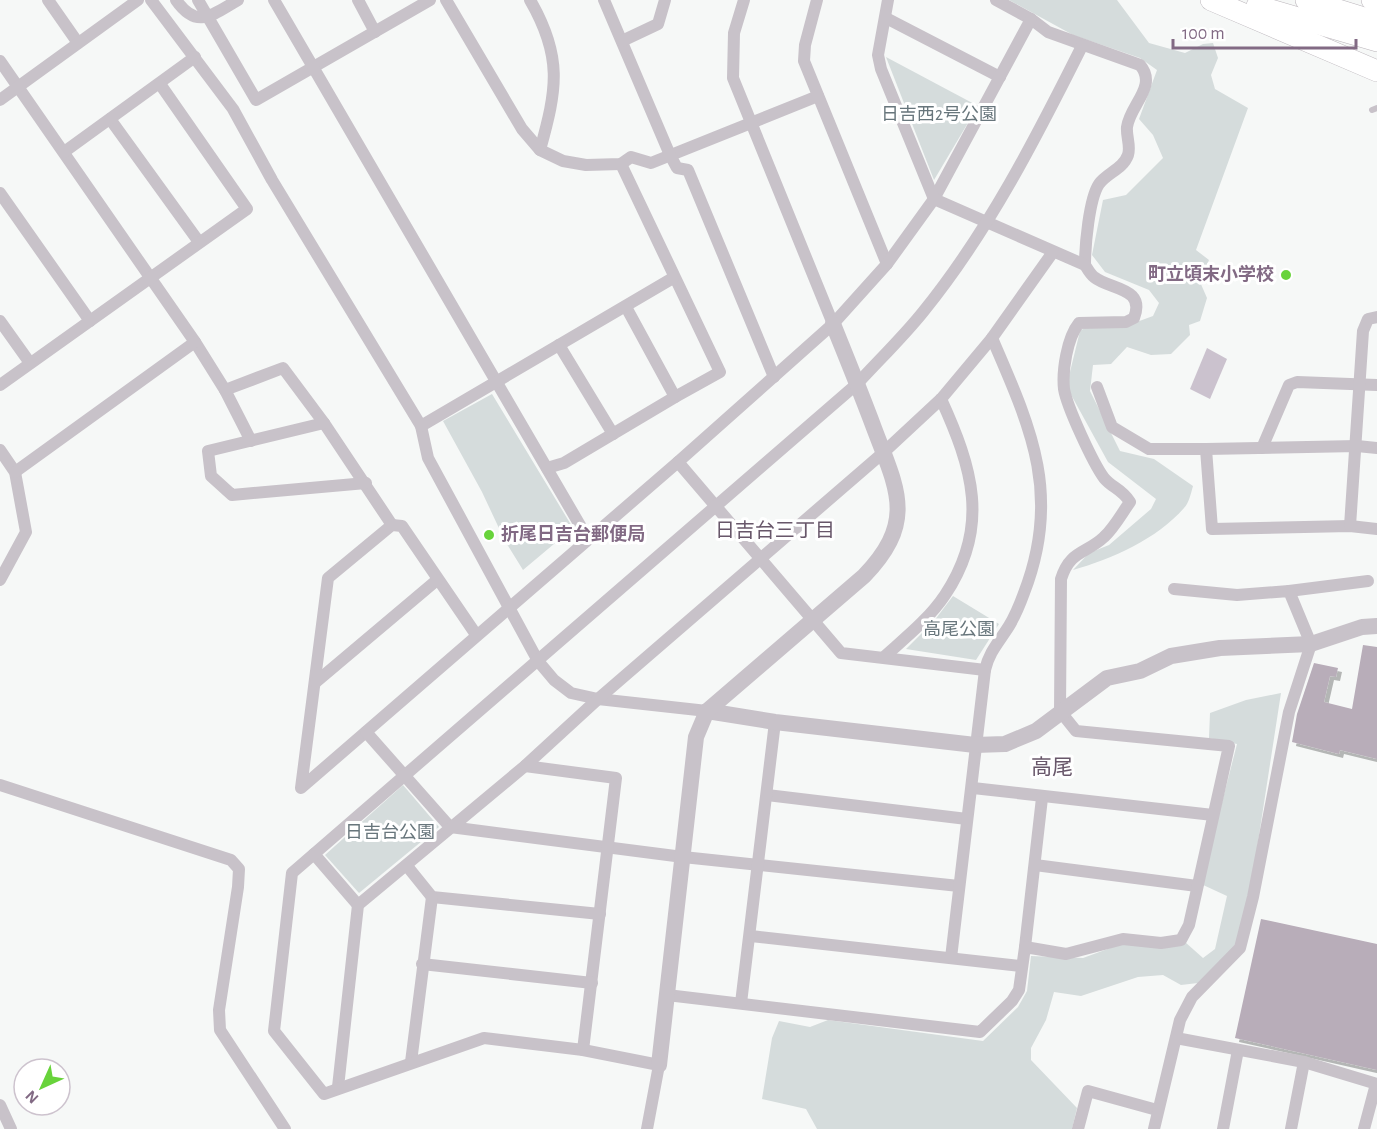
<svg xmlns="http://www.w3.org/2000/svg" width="1377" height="1129" viewBox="0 0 1377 1129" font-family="'Alegreya Sans','Noto Sans JP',sans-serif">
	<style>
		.green { fill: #d5dcdc }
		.water { fill: #cbc2ce }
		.building { fill: #b8adb9; filter: url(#shadow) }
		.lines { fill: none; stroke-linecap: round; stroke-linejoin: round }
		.trunk-casing { stroke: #bbb5bb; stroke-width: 22 }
		.service { stroke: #c8c2c9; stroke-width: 6 }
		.minor { stroke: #c8c2c9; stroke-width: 12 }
		.tertiary { stroke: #c8c2c9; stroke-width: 16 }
		.trunk { stroke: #fff; stroke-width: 21 }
		.poi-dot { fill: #68d33b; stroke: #fff; stroke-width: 2 }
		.labels { text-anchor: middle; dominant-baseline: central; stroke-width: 6; stroke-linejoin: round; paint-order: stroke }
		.park-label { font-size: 18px; fill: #68767c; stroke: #fff }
		.poi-label { font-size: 18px; font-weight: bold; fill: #826a84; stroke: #fff; text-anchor: end }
		.neighbourhood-label { font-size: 20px; fill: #68576a; stroke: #fff }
		.quarter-label { font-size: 21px; fill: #68576a; stroke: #fff }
	</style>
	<defs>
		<filter id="shadow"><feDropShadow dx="4" dy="4" stdDeviation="0" flood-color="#0004"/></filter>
	</defs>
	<rect width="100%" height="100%" fill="#f6f8f7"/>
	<g class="green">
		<path d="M1009 0H1117L1149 43 1185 53 1203 44 1213 43 1218 58 1211 75 1215 89 1248 108 1196 250 1209 260 1200 282 1207 298 1200 321 1189 325 1190 335 1171 354 1151 355 1127 347 1111 364 1093 365 1090 391 1120 451 1154 459 1193 486C1191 493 1189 503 1184 508 1157 539 1112 559 1073 570L1089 553 1109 545 1151 509 1156 499 1108 462 1069 391V376L1080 331 1086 327H1123L1153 316 1159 303 1149 290 1105 272 1092 255 1103 200 1126 195 1163 158 1153 135 1139 119 1157 70 1140 58 1073 35Z"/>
		<polygon points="886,57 978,106 934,180"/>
		<polygon points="492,394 573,528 523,570 505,541 482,492 443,421"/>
		<polygon points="953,596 999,624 976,660 906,649 934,621"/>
		<polygon points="1281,693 1247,913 1236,948 1198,983 1181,985 1163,975 1138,977 1081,996 1054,992 1046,1020 1031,1048 1031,1060 1077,1108 1072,1129 817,1129 806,1109 762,1099 772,1038 779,1021 810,1027 828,1020 983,1041 1018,1007 1027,991 1031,956 1083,958 1124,943 1185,942 1203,958 1215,949 1227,896 1201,884 1237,744 1209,738 1210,713 1246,700"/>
		<polygon points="403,785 439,827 359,893 325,855"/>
	</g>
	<polygon class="water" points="1207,348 1227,359 1210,399 1190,389"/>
	<g class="building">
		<polygon points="1363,645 1377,647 1377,759 1340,750 1339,754 1292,742 1297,714 1314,663 1338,668 1336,677 1330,676 1324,702 1352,709"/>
		<polygon points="1261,919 1377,944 1377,1070 1235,1038"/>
	</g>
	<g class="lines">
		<g class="trunk-casing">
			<g id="trunk">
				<polyline points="1211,0 1377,71"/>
				<polyline points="1306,0 1377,22"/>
				<polyline points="1372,0 1377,1"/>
				<polyline points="1257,6 1377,41"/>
			</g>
		</g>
		<polyline class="service" points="1372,110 1377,108"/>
		<g class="minor">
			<polyline points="48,0 78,43"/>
			<polyline points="151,0 233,109 272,180 421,426 428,458 538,661 554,680 571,693 598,699 707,711"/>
			<path d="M176 0C197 30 212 15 238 0"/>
			<polyline points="198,0 256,100 430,0"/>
			<polyline points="274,0 588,539"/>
			<polyline points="358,0 375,32"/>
			<polyline points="446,0 522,129 540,150 563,161 586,165 621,164 631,157 651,163 818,96"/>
			<path d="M530 0C563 57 557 89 540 150"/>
			<polyline points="604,0 670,155 677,168 688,170 774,377"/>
			<polyline points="744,0 734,33 733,78 833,324"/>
			<polyline points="817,0 805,45 804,61 887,264"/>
			<path d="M996 0 1031 19 1048 32 1140 65C1158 86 1130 105 1127 127 1126 136 1131 146 1128 155 1123 169 1107 173 1099 184 1089 199 1085 246 1085 265"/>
			<polyline points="886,18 1000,77"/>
			<polyline points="622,41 658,24 665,0"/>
			<polyline points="0,61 195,342 225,390 251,441"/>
			<polyline points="0,100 138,0"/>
			<polyline points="110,119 199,242"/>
			<polyline points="64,152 195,57"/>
			<polyline points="621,164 720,372 675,397"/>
			<polyline points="0,193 90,321"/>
			<polyline points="0,321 30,363"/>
			<polyline points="559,345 613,434"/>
			<polyline points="0,385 247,209 160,84"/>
			<polyline points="1097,387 1112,427 1149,449 1206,449 1212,529 1350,526 1377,529"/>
			<polyline points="225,390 283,368 324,423 392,525"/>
			<polyline points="324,423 208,451 211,476 232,495 366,483"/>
			<polyline points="421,426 673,278"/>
			<polyline points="1262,448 1289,385 1297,382 1377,385"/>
			<polyline points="1206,449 1357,446 1377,448"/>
			<polyline points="0,450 15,472 26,532 0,580"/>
			<polyline points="678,462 841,653 985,670"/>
			<polyline points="547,468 564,463 675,397 626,307"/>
			<polyline points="15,472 195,342"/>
			<polyline points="1350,526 1363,331 1368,319 1377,317"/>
			<polyline points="1289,591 1368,581"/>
			<polyline points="477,636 402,526 392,525 328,578 301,788 678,462 833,324 887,264 934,199 1031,19"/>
			<path d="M884 657C905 638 929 619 945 595 991 526 972 467 941 399"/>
			<polyline points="316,682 437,580"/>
			<polyline points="366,732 450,827 683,857 959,886"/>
			<polyline points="525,766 616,778 583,1050"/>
			<polyline points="0,785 231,860 239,869 238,887 219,1010 220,1030 285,1129"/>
			<polyline points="973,788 1213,815"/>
			<polyline points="767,795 967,819"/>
			<polyline points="314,854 358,905"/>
			<polyline points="1035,865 1197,886"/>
			<polyline points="407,866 432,897 600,914"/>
			<polyline points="751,936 1021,966"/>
			<polyline points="1025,947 1042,798"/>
			<path d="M951 958 985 670C989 652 999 642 1009 626 1015 616 1020 604 1024 593 1062 495 1031 428 992 338"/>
			<polyline points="422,964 592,983"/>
			<path d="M667 995 980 1032 1012 1001 1019 990 1025 947 1066 954 1123 939 1161 943 1181 940 1189 925 1229 746 1076 731 1060 711 1061 579C1070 550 1086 554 1104 537 1114 528 1122 513 1130 502 1121 488 1112 488 1104 478 1093 463 1067 407 1064 389 1062 371 1067 338 1079 323L1126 322 1134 318C1146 287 1110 290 1094 277 1090 274 1087 268 1085 265L934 199 881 69 878 55 888 0"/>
			<polyline points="741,1003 775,722"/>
			<polyline points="1176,1038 1304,1062 1377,1084"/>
			<polyline points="411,1062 432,897"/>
			<polyline points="338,1087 358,905 525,766 598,699 884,452 941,399 992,338 1053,252"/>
			<polyline points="0,1105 11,1129"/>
			<path d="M647 1129 659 1065 583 1050 484 1038 324 1094 274 1031 292 873 858 383C879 360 903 337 923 312 988 232 1036 138 1082 46"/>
			<polyline points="1078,1129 1088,1091 1157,1110"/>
			<polyline points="1154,1129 1180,1020 1192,997 1240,948 1253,897 1289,712 1311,644 1289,591 1237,595 1174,589"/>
			<polyline points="1223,1129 1238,1050"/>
			<polyline points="1291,1129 1304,1062"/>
			<polyline points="1364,1129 1376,1084"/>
		</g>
		<g class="tertiary">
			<polyline points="707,711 775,722 975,745 1005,744 1036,731 1107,678 1140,671 1171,656 1220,648 1311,644 1362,627 1377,626"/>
			<path d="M659 1065 696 737 707 711 864 576C917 521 897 489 874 428 861 393 847 359 833 324"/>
		</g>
		<use href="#trunk" class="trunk"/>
	</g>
	<g class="poi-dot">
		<circle cx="1286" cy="275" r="6"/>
		<circle cx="489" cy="535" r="6"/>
	</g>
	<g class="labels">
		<g class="park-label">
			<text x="939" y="115">日吉西2号公園</text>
			<text x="959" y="630">高尾公園</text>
			<text x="390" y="833">日吉台公園</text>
		</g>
		<g class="poi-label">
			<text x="1274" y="275">町立頃末小学校</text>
			<text x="501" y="535" text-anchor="start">折尾日吉台郵便局</text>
		</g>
		<g class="neighbourhood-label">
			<text x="775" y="531">日吉台三丁目</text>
		</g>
		<g class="quarter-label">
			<text x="1052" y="767">高尾</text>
		</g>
	</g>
	<g transform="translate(42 1087) rotate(225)"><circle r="28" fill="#ffffff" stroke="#cdc3ce" stroke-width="1.5"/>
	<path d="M0-4.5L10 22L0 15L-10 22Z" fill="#68d33b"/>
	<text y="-9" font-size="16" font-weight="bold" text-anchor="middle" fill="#826a84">N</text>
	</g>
	<path d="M1173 39v9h183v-9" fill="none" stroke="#826a84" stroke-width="3"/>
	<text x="1182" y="39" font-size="18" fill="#826a84" stroke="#ffffff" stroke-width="4.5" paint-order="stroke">100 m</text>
</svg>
